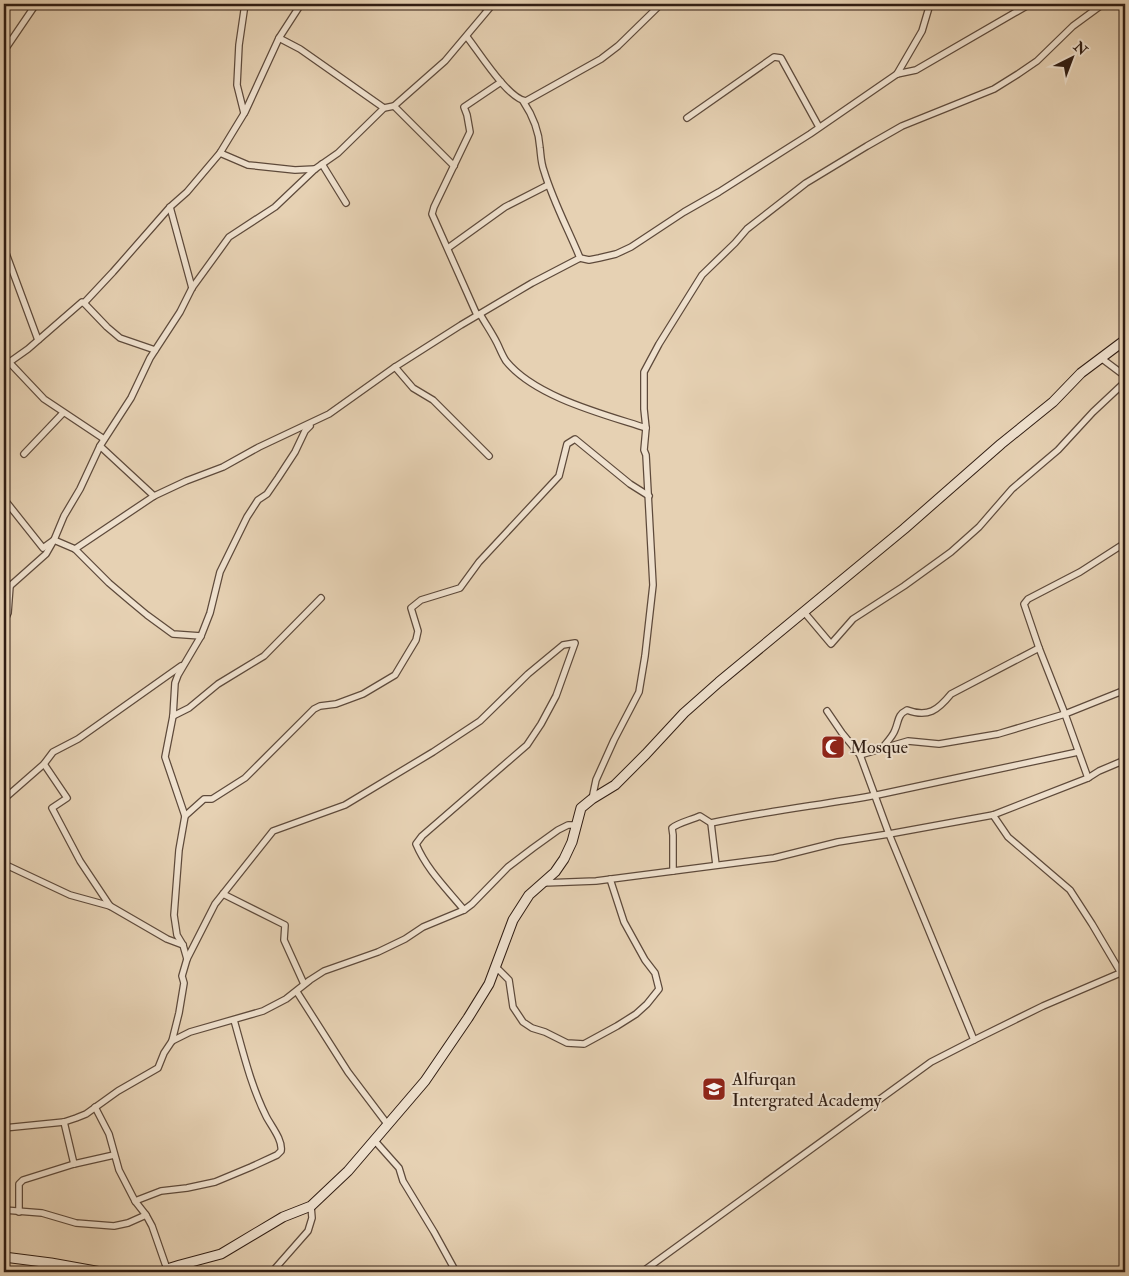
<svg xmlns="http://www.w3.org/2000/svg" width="1129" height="1276" viewBox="0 0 1129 1276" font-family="'IM FELL Double Pica',serif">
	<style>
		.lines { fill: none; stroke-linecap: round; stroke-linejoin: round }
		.street-casing { stroke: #5e4a3b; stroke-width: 8 }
		.secondary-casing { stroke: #301d13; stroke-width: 11 }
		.street { stroke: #efe1ce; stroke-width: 5.5 }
		.secondary { stroke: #efe1ce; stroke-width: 9 }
		.labels { text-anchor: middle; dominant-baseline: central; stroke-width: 4; stroke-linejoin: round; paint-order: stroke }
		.poi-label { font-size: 18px; fill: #301d13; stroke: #efe1ce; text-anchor: start }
	</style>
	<rect width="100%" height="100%" fill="#e6d1b3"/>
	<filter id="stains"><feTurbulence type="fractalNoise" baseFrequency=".004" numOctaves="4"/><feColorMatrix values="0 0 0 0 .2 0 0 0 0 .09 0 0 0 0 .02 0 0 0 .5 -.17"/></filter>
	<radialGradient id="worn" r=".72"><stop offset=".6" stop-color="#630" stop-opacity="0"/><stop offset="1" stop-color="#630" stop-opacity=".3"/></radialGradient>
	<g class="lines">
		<g class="street-casing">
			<g id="street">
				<polyline points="478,4 488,9"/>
				<path d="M467 37C479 52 508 99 526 101L601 59 618 46 661 4"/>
				<polyline points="279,38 300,49 384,108"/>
				<polyline points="4,51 36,4"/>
				<polyline points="897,74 922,31 930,4"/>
				<path d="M523 101C533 116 539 131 540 148 541 157 541 163 544 171 553 201 568 229 580 258"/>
				<polyline points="394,106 454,166"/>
				<polyline points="244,113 237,85 239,45 245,4"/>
				<polyline points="687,118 774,57 781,58 819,127"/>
				<polyline points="220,153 248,165 295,170 315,169"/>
				<polyline points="322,164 346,203"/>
				<polyline points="170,207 192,288"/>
				<polyline points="4,248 38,340"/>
				<polyline points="448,248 505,207 548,185"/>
				<polyline points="84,303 107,327 120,338 155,350"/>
				<path d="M480 314C485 323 492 333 497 343 500 349 502 355 506 361 535 397 603 414 646 428"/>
				<polyline points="477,315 432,214 434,207 470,132 467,115 464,107 501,82"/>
				<polyline points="1101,358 1125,376"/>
				<polyline points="9,362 44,399 104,439"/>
				<polyline points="4,366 28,349 82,302 84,303 113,272 170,207 187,192 220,153 245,112 279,38 301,4"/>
				<polyline points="395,367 413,388 433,400 489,456"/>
				<polyline points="100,446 154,496"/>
				<polyline points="24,454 63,413"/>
				<polyline points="4,499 43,548 54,540 75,549 109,583 129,600 147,615 173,634 201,636"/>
				<polyline points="75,549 154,496 186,481 223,467 259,447 329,414 395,367 461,325 532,283 580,258 589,260 599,258 616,254 631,247 684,212 719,192 810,134 897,74 916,70 1030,4"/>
				<polyline points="4,589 10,586 46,554 54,540 64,516 80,489 100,446 131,398 150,358 180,312 192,288 229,237 275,207 315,169 338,153 384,108 394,106 445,61 493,4"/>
				<polyline points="804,612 831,644 853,619 904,586 951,552 979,527 1012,489 1058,450 1093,412 1125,382"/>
				<polyline points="4,622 8,613 10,586"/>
				<polyline points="173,716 189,708 218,684 264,656 321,598"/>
				<path d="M883 747C887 742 893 736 895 730 899 721 897 715 907 710 928 718 938 710 951 694L1039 648"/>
				<polyline points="860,755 908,741 939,744 998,734 1065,714 1125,690"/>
				<polyline points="44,764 67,798 52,808 80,861 110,906"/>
				<polyline points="1088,778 1065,714 1039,648 1024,604 1028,599 1080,572 1125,543"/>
				<polyline points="4,799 44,764 53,752 78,739 181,666"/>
				<polyline points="592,799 596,780 614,740 639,692 645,656 653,585 646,455 644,450 646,428 644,409 644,372 659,344 702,275 735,243 747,229 806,183 867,146 902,126 994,89 1018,74 1037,61 1073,26 1103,4"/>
				<polyline points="993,815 1008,837 1070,890 1092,924 1121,973"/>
				<polyline points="185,816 204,799 212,799 245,778 314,709 320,706 336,704 363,694 395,675 416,640 418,631 411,608 421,600 460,588 479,562 559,476 567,444 575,439 630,484 649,496"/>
				<polyline points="711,823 716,865"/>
				<polyline points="4,864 70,895 110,906 167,939 183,945"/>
				<path d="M673 871V835L672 828C678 823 691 820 700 816L711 823C766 811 822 805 877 795 944 781 1011 766 1078 752"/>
				<polyline points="543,883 596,881 774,858 838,842 889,834 993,815 1088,778 1099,771 1125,760"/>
				<polyline points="223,894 285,925 284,940 304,984"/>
				<path d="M187 959 215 904 273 831 345 805 433 752 480 721 528 674 563 645 575 643 556 696 541 724 527 745 422 836 416 844C427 870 446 888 464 910"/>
				<polyline points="496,967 509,980 513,1007 523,1022 532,1028 545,1032 567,1043 584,1044 617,1026 636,1014 647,1004 659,989 655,973 645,960 624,922 610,879"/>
				<polyline points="297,992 348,1072 388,1125"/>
				<polyline points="974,1040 1043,1006 1125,971"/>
				<polyline points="172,1041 179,1013 184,983 182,976 187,959 183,945 177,935 174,915 179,850 185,816 165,757 173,716 175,683 178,675 201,636 210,613 220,572 247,517 258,500 267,494 278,478 295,452 305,431 310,426"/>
				<polyline points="95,1107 109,1134 119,1170 135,1201 146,1215 152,1226 167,1269"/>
				<polyline points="64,1122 74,1164"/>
				<polyline points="4,1128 64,1122 76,1118 86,1114 118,1091 158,1068 164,1053 172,1041 190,1032 263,1011 286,999 310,980 324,971 378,952 405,939 423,927 464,910 472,904 508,867 533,848 558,830 568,825 577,825"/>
				<polyline points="375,1141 399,1168 403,1181 434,1232 456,1272"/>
				<path d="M135 1201 161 1191 187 1188 215 1182 251 1167 277 1155 281 1151C283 1140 271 1126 266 1116 251 1086 243 1052 234 1020"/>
				<polyline points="4,1210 42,1213 76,1223 114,1226 128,1223 146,1215"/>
				<polyline points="19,1212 19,1184 23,1180 74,1164 114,1155"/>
				<polyline points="272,1272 308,1231 312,1218 311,1206"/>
				<polyline points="642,1272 931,1062 974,1040 889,834 860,755 842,733 827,711"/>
				<polyline points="796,1272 797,1272"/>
			</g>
		</g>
		<g class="secondary-casing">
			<g id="secondary">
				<polyline points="4,1257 51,1263 101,1272"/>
				<polyline points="163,1272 167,1269 180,1265 221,1254 283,1217 311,1206 348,1171 425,1081 468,1018 489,984 513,920 529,895 555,872 564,859 572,842 581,808 592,799 615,785 646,754 684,713 719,682 904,529 1001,444 1053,402 1081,373 1125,340"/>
			</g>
		</g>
		<use href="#street" class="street"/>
		<use href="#secondary" class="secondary"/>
	</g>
	<defs>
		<g id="mosque-square" transform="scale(1.25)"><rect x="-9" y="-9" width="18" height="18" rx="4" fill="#8f2418" stroke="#efe1ce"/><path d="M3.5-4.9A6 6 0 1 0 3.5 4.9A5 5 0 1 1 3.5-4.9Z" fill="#fff"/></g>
		<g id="school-square" transform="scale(1.25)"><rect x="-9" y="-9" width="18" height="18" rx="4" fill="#8f2418" stroke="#efe1ce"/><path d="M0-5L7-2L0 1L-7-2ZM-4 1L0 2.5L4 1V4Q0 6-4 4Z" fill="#fff"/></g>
	</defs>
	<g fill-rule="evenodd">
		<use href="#mosque-square" x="833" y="747"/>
		<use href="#school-square" x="714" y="1089"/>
	</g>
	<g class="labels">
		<g class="poi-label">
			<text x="850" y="747">Mosque</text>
			<text x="732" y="1079">Alfurqan<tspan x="732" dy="21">Intergrated Academy</tspan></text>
		</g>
	</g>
	<rect width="1129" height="1276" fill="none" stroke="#e6d1b3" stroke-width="20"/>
	<rect x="5" y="5" width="1119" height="1266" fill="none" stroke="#301d13" stroke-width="2.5"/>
	<rect x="10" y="10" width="1109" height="1256" fill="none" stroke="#301d13"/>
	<g transform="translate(1072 58) rotate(42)" stroke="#efe1ce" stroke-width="4" paint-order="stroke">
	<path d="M0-4L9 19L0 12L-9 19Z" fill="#301d13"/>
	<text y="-8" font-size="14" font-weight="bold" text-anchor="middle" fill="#301d13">N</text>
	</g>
	<rect width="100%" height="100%" filter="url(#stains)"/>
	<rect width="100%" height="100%" fill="url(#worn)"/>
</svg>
